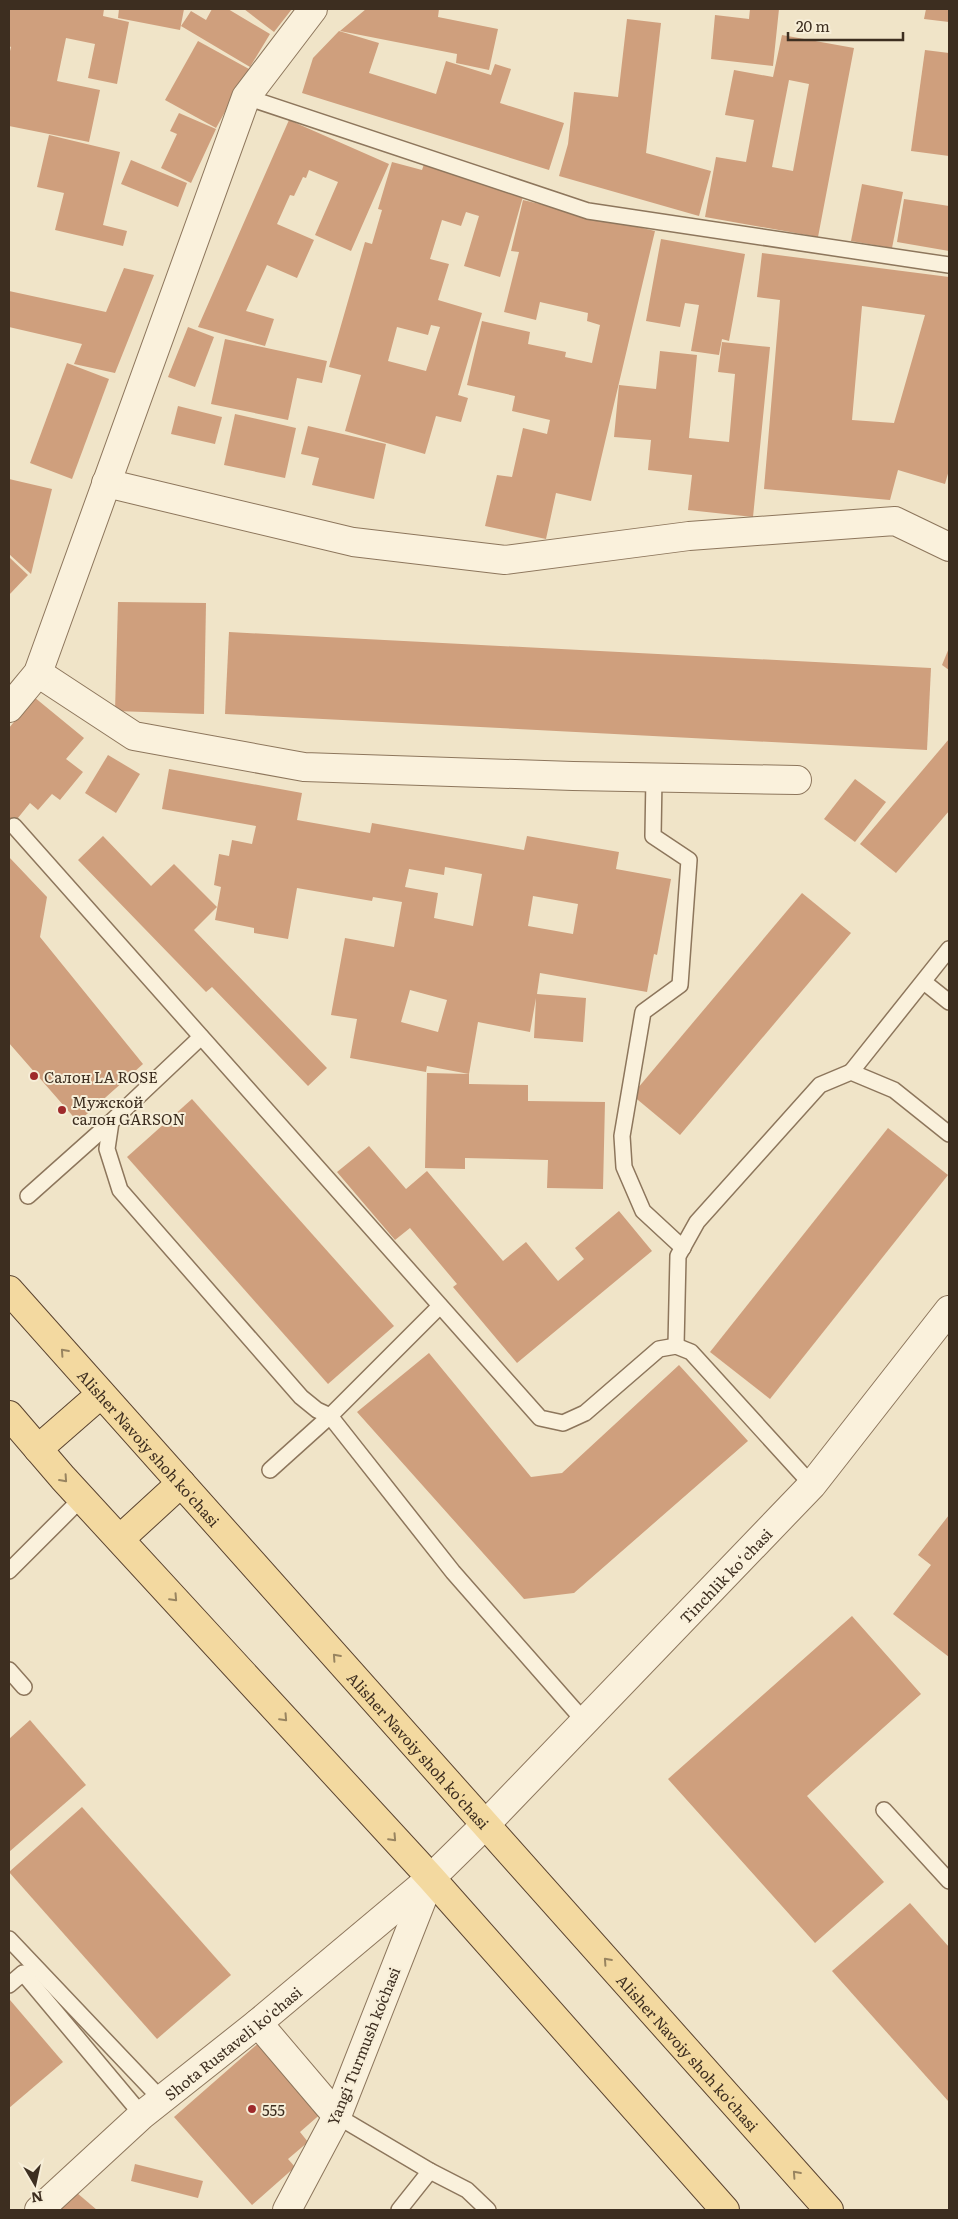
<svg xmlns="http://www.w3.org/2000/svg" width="958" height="2219" viewBox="0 0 958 2219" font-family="Literata,serif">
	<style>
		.building { fill: #cf9f7d; fill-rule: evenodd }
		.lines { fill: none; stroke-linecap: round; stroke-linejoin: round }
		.service-casing { stroke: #8d765c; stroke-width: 18 }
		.minor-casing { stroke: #8d765c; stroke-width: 30 }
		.primary-casing { stroke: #5b4430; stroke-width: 30 }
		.service { stroke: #faf1dc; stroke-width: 15 }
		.minor { stroke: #faf1dc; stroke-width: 28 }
		.primary { stroke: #f3d9a0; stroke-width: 28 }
		.oneway { stroke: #988460 }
		.poi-dot { fill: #9e2a2b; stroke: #f7eed8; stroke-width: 2 }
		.labels { text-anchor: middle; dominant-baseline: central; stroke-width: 4; stroke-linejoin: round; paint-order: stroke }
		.poi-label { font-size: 15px; fill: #3d2e20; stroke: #f7eed8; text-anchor: start }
		.street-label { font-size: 15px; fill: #3d2e20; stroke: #f7eed8 }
	</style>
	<rect width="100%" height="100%" fill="#f0e4c8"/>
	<g class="building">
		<polygon points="9,9 104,9 103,16 129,22 117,84 88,78 95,44 66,38 57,81 100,90 89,142 9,126 9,55 11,47 9,46"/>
		<polygon points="119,9 184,9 180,30 118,18"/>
		<polygon points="212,9 228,9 270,34 250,67 181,26 191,11 206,20"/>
		<polygon points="244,9 292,9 274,32"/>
		<polygon points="366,9 439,9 438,17 498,29 489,70 456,63 457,54 340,31"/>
		<polygon points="750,9 779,9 773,66 711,59 715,15 749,19"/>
		<polygon points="926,9 949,9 949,22 924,19"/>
		<polygon points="627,19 661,23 646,153 711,171 699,216 559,176 568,144 574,92 618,97"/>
		<polygon points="339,31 379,43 369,73 436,94 446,61 491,75 495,64 511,69 500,103 564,123 549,170 302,93 313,58"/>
		<path d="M782 35 854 48 818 237 705 217 716 157 746 162 754 120 725 115 734 70 773 77ZM789 80 809 84 793 171 772 167Z"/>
		<polygon points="198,41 249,69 216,128 165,100"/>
		<polygon points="925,50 949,53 949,156 911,151"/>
		<polygon points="179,113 216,129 191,183 161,168 177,134 170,131"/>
		<polygon points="289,120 389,164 351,251 315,235 338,182 309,170 306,178 303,177 294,196 290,195 277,224 314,240 297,278 267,265 246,311 274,319 265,346 198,327"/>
		<polygon points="49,135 120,152 103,225 127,231 123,246 55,230 64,193 37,187"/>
		<polygon points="131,160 187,183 178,207 121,184"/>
		<path d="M392 162 422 170 424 164 524 193 500 277 464 266 479 216 466 212 461 226 442 220 430 259 449 264 438 300 482 313 458 395 468 398 461 422 436 416 425 454 345 431 361 375 329 367 365 242 372 244 382 210 378 209ZM431 325 440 327 426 371 388 361 397 327 428 335Z"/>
		<polygon points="862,184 903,192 892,248 851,241"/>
		<polygon points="904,199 949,206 949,251 897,242"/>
		<polygon points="523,200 655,231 591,501 556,493 546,539 485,526 497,475 512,477 523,428 547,434 550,420 512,411 515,396 467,385 482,321 530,332 528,344 566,352 565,357 592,363 600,325 587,321 588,313 540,302 536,320 504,312 519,252 511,251"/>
		<polygon points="661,239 745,254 729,341 722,339 719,355 691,351 699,305 685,303 680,327 646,321"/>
		<path d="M762 253 949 277V470L945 484 898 470 890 500 764 489 780 300 757 297ZM862 306 925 315 894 423 852 420Z"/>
		<polygon points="124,268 154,275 115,373 74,364 82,344 9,327 9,291 106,312"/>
		<polygon points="188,327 214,337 195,387 168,377"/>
		<polygon points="225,339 327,361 322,383 297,378 288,420 211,404"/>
		<polygon points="722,342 770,347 753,517 688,510 692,475 648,470 651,440 614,437 619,385 656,389 660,351 697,355 689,438 729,442 735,374 718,372"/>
		<polygon points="67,363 109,379 72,479 30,463"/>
		<polygon points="178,406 222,417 215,444 171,434"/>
		<polygon points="235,414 296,428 285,478 224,465"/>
		<polygon points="308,426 386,444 374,499 312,485 319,458 301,454"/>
		<polygon points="9,479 52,489 31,574 9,554"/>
		<polygon points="9,557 28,575 9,595"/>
		<polygon points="118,602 206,603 204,714 115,711"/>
		<polygon points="229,632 931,668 927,750 225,714"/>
		<polygon points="949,648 949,670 942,665"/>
		<polygon points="34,697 84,738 66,759 83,772 60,800 52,794 38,810 30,803 9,829 9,728"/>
		<polygon points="949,739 949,811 896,873 860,844"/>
		<polygon points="108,755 140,774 116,813 85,793"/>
		<path d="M169 769 302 793 297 820 370 833 372 823 524 850 527 836 619 852 616 869 671 879 657 955 654 954 647 992 540 973 537 994 586 998 583 1042 534 1038 536 998 530 1032 478 1022 469 1074 427 1066 426 1072 350 1058 357 1019 331 1015 345 938 394 947 402 902 373 897 372 901 297 888 288 939 254 933V928L215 920 221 887 214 885 219 854 229 856 232 840 252 844 256 826 162 809ZM445 867 482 874 473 926 434 918 438 893 405 887 409 869 444 875ZM533 896 578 904 573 934 528 926ZM410 990 447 1000 438 1032 401 1022Z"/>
		<polygon points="855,779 886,802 855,842 824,819"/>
		<polygon points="103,836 151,886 174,864 217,907 194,930 327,1068 308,1086 212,987 206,992 78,860"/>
		<polygon points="9,857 47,897 40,937 143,1064 78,1122 9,1043"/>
		<polygon points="802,893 851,933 680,1135 632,1095"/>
		<polygon points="427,1073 469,1074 469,1084 528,1085 528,1101 605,1102 603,1189 547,1188 548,1160 465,1158 465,1169 425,1168"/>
		<polygon points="192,1099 394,1326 328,1384 127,1157"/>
		<polygon points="888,1128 948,1175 770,1399 710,1352"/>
		<polygon points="369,1146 406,1189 427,1171 503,1261 526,1242 558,1281 584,1259 575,1248 619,1211 652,1251 517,1363 453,1287 457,1284 410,1228 395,1240 337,1172"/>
		<polygon points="429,1353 531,1477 562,1473 679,1365 748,1441 574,1593 524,1599 357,1412"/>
		<polygon points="949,1515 949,1657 893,1614 931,1565 918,1555"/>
		<polygon points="852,1616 921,1694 807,1796 884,1882 815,1943 668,1779"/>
		<polygon points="30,1720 86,1785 9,1852 9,1739"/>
		<polygon points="82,1807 231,1975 157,2039 9,1872"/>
		<polygon points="910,1903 949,1947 949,2102 832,1971"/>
		<polygon points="10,2000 63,2062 9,2108 9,2001"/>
		<polygon points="261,2041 324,2111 300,2132 308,2142 288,2159 295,2167 252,2205 174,2117"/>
		<polygon points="135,2164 203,2181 198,2198 131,2181"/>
		<polygon points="70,2187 97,2210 49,2210"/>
	</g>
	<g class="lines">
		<g class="service-casing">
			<g id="service">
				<polyline points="246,97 588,211 949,265"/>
				<polyline points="654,777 653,836 689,860 680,985 643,1012 622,1136 624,1167 643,1211 683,1248"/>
				<polyline points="14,826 540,1418 563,1423 585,1413 659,1349 676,1346 691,1352 812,1485"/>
				<polyline points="924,982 949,1002"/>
				<polyline points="201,1037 111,1122 107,1149 120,1190 301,1397 317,1410 330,1416 440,1306"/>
				<polyline points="851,1072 949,949"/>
				<polyline points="28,1196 111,1122"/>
				<polyline points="676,1346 678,1256 697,1222 820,1085 851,1072 894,1090 949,1134"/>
				<polyline points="270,1470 330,1416 453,1572 585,1722"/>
				<polyline points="9,1571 82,1498"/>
				<polyline points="9,1670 24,1687"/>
				<polyline points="884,1810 949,1881"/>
				<polyline points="9,1939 161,2099"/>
				<polyline points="9,1985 23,1973 142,2115"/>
				<polyline points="337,2116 430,2171 467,2190 488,2210"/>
				<polyline points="399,2210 430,2171"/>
			</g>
		</g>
		<g class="minor-casing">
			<g id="minor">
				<polyline points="106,483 353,542 505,560 689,536 895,521 949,547"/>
				<polyline points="38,673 134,736 304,767 573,776 797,780"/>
				<polyline points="9,708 38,673 246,97 313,9"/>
				<polyline points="258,2023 337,2116"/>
				<path id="s1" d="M39 2210 142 2115 258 2023 431 1878 485 1825 812 1485 949 1310"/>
				<polyline points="287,2210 337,2116 429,1882"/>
			</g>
		</g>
		<g class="primary-casing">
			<g id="primary">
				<path id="s2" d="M9 1290 829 2210"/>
				<polyline points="9,1415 63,1478 431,1878 725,2210"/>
				<polyline points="38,1449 101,1394"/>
				<polyline points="120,1539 181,1483"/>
			</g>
		</g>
		<use href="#service" class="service"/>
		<use href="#minor" class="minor"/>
		<use href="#primary" class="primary"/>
	</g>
	<defs><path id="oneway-chevron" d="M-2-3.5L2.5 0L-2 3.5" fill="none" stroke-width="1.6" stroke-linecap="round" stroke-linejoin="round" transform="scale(1.25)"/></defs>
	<g class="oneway">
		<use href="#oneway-chevron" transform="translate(64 1352) rotate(-132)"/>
		<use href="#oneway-chevron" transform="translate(64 1479) rotate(48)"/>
		<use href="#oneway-chevron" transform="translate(174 1598) rotate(47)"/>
		<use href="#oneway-chevron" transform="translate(336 1657) rotate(-132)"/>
		<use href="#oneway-chevron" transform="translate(284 1718) rotate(47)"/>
		<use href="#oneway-chevron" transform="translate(393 1838) rotate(47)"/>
		<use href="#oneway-chevron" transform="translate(607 1961) rotate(-132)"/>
		<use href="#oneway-chevron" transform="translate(796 2174) rotate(-132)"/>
	</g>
	<g class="poi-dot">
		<circle cx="34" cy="1076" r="5"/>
		<circle cx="62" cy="1110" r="5"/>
		<circle cx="252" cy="2109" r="5"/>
	</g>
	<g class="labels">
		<g class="poi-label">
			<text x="44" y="1076">Салон LA ROSE</text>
			<text x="72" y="1101">Мужской<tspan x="72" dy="17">салон GARSON</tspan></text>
			<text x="262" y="2109">555</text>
		</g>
		<g class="street-label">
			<text stroke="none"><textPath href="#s2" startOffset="211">Alisher Navoiy shoh ko'chasi</textPath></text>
			<text stroke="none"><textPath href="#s1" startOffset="936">Tinchlik kо‘chasi</textPath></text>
			<text stroke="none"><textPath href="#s2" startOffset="616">Alisher Navoiy shoh ko'chasi</textPath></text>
			<text stroke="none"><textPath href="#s1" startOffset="256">Shota Rustaveli ko'chasi</textPath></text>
			<text transform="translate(363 2046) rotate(-68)">Yangi Turmush koʻchasi</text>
			<text stroke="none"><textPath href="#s2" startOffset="1021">Alisher Navoiy shoh ko'chasi</textPath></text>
		</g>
	</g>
	<rect width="958" height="2219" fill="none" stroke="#3d2e20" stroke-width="20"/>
	<g transform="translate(35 2184) rotate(171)" stroke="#f7eed8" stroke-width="4" paint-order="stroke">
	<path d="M0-4L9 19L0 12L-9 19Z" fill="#3d2e20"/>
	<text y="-8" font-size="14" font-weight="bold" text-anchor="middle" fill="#3d2e20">N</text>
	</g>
	<path d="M788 32v8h115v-8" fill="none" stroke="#3d2e20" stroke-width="2.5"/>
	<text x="796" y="32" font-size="15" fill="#3d2e20" stroke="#f7eed8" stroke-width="4" paint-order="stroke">20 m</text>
</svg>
